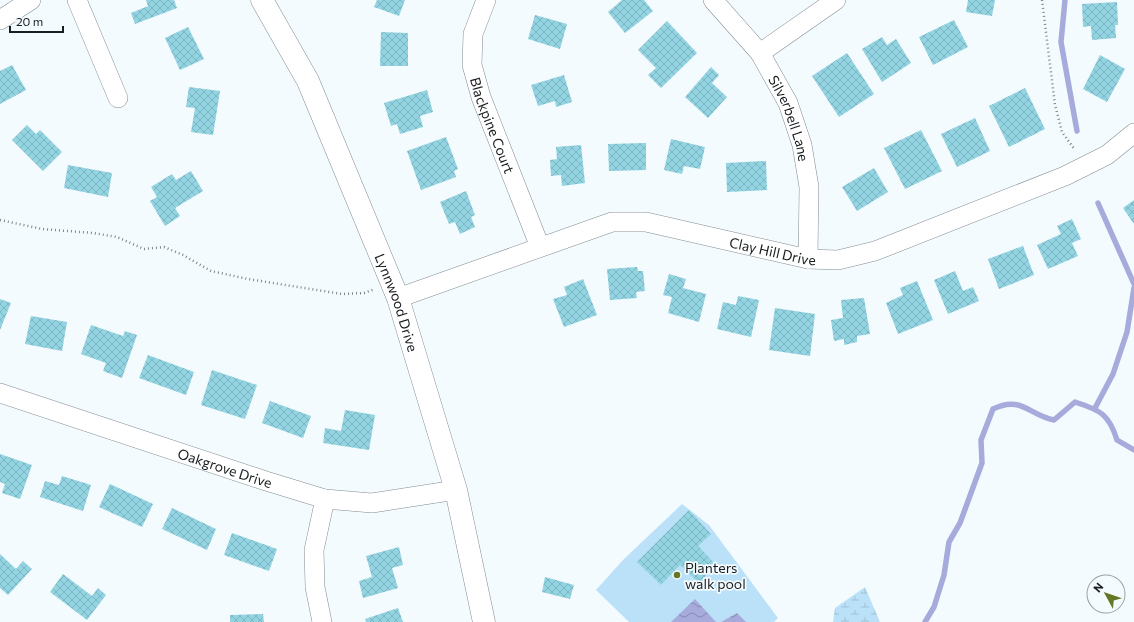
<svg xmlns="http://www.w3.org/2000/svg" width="1134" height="622" viewBox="0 0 1134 622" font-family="Commissioner,sans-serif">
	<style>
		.green { fill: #bbe1f9 }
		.wetland { fill: url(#wetland-marsh) }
		.water { fill: url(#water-waves) }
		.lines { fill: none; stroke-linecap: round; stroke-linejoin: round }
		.stream { stroke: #a7abdc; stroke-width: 5.5 }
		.building { fill: url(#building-cross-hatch) }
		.minor-casing { stroke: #828c92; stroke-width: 20 }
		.tertiary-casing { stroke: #828c92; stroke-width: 23 }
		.path { stroke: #7f8588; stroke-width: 2.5; stroke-dasharray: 1 3; stroke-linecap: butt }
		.minor { stroke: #fff; stroke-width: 19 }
		.tertiary { stroke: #fff; stroke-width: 22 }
		.poi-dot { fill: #657624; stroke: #f4fbff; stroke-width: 1.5 }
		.labels { text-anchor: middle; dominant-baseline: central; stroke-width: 3.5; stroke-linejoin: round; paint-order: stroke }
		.street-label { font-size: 14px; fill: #191d1f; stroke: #f4fbff }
		.poi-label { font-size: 14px; fill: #191d1f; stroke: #f4fbff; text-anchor: start }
	</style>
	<defs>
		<pattern id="wetland-marsh" width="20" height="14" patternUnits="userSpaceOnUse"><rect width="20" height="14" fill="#bbe1f9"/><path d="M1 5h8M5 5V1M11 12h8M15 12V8" fill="none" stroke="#a0c1d5"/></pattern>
		<pattern id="water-waves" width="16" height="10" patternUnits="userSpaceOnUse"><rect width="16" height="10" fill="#a7abdc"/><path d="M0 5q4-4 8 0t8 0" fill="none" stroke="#878bb2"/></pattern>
		<pattern id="building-cross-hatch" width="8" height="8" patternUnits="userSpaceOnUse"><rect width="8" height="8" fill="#92d4e2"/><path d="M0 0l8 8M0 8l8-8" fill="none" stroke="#7db6c1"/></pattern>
	</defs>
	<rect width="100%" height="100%" fill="#f4fbff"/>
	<polygon class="green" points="682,504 709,525 778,618 774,622 629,622 596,590 623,560"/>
	<polygon class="wetland" points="865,587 880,622 833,622 835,608"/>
	<g class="water">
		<polygon points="695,599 716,622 671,622"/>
		<polygon points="737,613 746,622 721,622"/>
	</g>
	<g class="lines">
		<g class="stream">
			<polyline points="1065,0 1061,42 1077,131"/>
			<polyline points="1098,203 1134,284"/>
			<polyline points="1095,408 1113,374 1127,332 1134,288"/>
			<path d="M925 622 934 607 944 575 949 542 960 523 982 463 981 440 993 409C1021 395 1029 415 1054 420L1075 402C1100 410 1109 414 1117 440L1134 450"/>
		</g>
	</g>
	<g class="building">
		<polygon points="146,0 174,0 177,8 135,24 131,13 148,6"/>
		<polygon points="377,0 405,0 399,16 374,7"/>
		<polygon points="622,0 644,0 653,11 625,33 608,12"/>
		<polygon points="968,0 995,0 992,16 966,12"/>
		<polygon points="1117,2 1118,25 1115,25 1116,38 1092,40 1091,26 1083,27 1082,4"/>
		<polygon points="535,15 567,24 560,49 528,39"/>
		<polygon points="954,20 968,47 933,65 919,37"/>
		<polygon points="667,21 697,53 661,88 648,75 656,68 638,50"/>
		<polygon points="188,27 204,59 180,70 165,38"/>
		<polygon points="381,32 408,33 408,66 380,66"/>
		<polygon points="882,37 887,45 896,39 911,63 882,82 862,49"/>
		<polygon points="847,53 874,94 839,117 812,76"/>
		<polygon points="1100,55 1125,69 1107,102 1083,89"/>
		<polygon points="12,65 26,90 0,104 0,71"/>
		<polygon points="711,67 719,75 712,83 727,97 708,118 685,97"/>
		<polygon points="564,75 572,102 556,107 555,101 538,106 531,85"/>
		<polygon points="189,87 220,91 213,135 191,132 195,108 186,107"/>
		<polygon points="1025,88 1045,129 1009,147 989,106"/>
		<polygon points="427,90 433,112 420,116 423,127 400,134 397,124 391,126 384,103"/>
		<polygon points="975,118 990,151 957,167 941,134"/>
		<polygon points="27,125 36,134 40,130 62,152 43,171 12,140"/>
		<polygon points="921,130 942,171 905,189 884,148"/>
		<polygon points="446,137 458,169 454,171 456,177 421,190 407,151"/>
		<polygon points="671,139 705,147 700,169 684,166 682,174 664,170"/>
		<polygon points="646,143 646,170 609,171 608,144"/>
		<polygon points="581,145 585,183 562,186 561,175 551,176 550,160 557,159 556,147"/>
		<polygon points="766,161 767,190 727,192 726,163"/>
		<polygon points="68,165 112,173 108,197 64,188"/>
		<polygon points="874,168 888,192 857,211 842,187"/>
		<polygon points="191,171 203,191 175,208 180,216 165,226 150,201 157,197 151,187 172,174 176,180"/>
		<polygon points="466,191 475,215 471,217 475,227 460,234 455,222 449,224 440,202"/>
		<polygon points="1134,200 1134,224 1123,208"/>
		<polygon points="1072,219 1081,239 1072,243 1078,256 1048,269 1037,245 1061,234 1057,226"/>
		<polygon points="1023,246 1034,275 999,289 988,259"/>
		<polygon points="637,267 638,271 643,271 645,291 636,292 637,298 610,300 607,269"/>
		<polygon points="955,271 963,291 973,287 979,301 948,314 934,280"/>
		<polygon points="669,274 686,279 683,288 706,294 699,322 668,313 672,297 663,295"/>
		<polygon points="583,279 597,315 564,327 553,299 567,295 564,287"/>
		<polygon points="917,281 933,320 898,334 886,303 903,295 900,288"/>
		<polygon points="738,296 759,300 751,337 717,329 723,302 736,305"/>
		<polygon points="864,298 870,334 857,336 857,342 844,345 844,339 834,341 831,320 843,318 841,300"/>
		<polygon points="0,299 11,303 0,330"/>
		<polygon points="775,308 815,314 810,356 769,350"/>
		<polygon points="31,316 67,322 62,351 25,344"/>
		<polygon points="91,325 123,336 125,331 137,335 122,378 103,371 106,363 81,354"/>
		<polygon points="148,355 194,372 186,395 139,378"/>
		<polygon points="212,370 257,385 245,419 201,405"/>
		<polygon points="270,401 311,416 303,438 262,423"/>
		<polygon points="345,410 375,415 369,450 323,443 325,428 341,431"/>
		<polygon points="0,454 32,465 20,499 2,493 5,484 0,482"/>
		<polygon points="62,476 91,485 83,511 40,497 45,481 59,485"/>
		<polygon points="110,484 153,504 142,527 99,507"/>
		<polygon points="172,508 216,529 207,550 162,529"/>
		<polygon points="689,510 711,534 698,546 716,565 699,583 680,565 661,585 637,562"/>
		<polygon points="232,533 277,549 269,571 224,555"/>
		<polygon points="399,547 403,565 392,568 398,588 363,598 359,581 372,577 366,556"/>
		<polygon points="0,554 16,569 23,561 32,569 8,595 0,588"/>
		<polygon points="63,574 92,596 98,588 106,595 87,620 50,592"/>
		<polygon points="545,577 574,585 570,599 542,592"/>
		<polygon points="398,608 403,622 366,622 365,619"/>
		<polygon points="263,614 264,622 230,622 230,615"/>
	</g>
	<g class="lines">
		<g class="minor-casing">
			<g id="minor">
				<polyline points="77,0 118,98"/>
				<path id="s1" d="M486 0 473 34 472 65 481 97 540 247"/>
				<path id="s2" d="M713 0 760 53 788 103 802 145 809 187 808 259"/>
				<polyline points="0,20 31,0"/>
				<polyline points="760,53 836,0"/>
				<path id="s3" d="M398 298 612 222H646L808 259 838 260 875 251 1065 176 1107 155 1134 133"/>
				<path id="s4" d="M0 393 266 481 325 499 372 503 456 490"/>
				<polyline points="322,622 315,587 314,550 325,499"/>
			</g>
		</g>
		<g class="tertiary-casing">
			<g id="tertiary">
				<path id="s5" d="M262 0 308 81 398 298 456 490 484 622"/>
			</g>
		</g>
		<g class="path">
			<polyline points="1042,0 1055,105 1062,132 1075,150"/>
			<polyline points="0,220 42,229 93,233 117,237 144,249 164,247 183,255 211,271 248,279 342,294 364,293 375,289"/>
		</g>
		<use href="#minor" class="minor"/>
		<use href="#tertiary" class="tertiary"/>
	</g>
	<circle class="poi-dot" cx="677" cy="575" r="4"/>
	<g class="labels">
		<g class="street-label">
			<text stroke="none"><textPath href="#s2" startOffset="143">Silverbell Lane</textPath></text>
			<text stroke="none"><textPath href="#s1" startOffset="131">Blackpine Court</textPath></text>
			<text stroke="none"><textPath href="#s3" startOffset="391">Clay Hill Drive</textPath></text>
			<text stroke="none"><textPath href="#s5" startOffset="332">Lynnwood Drive</textPath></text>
			<text stroke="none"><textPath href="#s4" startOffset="237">Oakgrove Drive</textPath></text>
		</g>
		<g class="poi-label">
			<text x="685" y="567">Planters<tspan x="685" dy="16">walk pool</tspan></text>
		</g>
	</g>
	<g transform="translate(1106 594) rotate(310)"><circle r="19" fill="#f4fbff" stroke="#9ca2a5"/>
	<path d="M0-3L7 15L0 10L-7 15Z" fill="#657624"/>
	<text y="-6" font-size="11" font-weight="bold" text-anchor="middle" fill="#191d1f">N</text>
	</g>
	<path d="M10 26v6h53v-6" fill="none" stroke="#191d1f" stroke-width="2"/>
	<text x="16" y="26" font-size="12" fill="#191d1f" stroke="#f4fbff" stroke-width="3" paint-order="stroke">20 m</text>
</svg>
